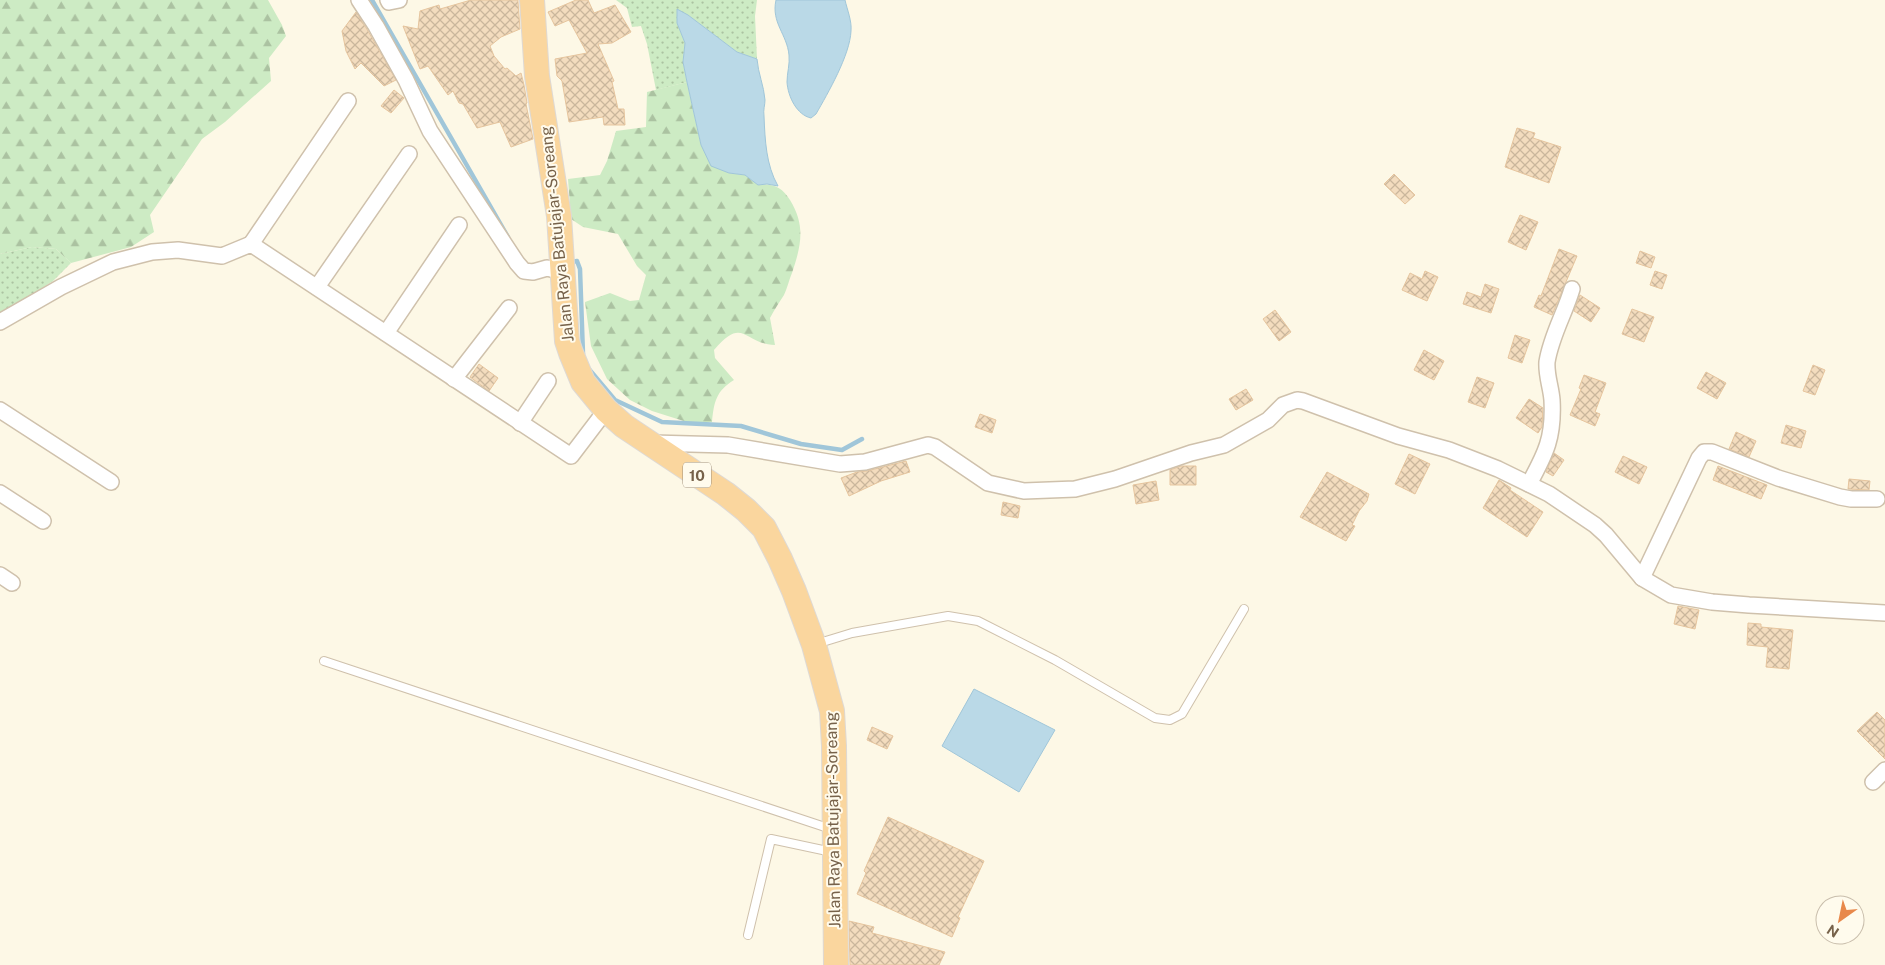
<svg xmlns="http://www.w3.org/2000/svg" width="1885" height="965" viewBox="0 0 1885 965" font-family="'Public Sans',sans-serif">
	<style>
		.grass { fill: url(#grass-dots) }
		.forest { fill: url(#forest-firs) }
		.water { fill: #bad9e7; stroke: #a0c6d9 }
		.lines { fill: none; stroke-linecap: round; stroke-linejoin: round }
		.stream { stroke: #a0c6d9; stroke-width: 4.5 }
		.building { fill: url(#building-cross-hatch); stroke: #e6c59e }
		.service-casing { stroke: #cfc1ac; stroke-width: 10 }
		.minor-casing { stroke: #cfc1ac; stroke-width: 18 }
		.trunk-casing { stroke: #ded9d4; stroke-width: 26 }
		.service { stroke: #fff; stroke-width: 8 }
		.minor { stroke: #fff; stroke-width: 15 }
		.trunk { stroke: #fad69e; stroke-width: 24 }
		.labels { text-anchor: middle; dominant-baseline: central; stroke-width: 4; stroke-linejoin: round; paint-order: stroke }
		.shield { fill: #fffbed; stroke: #a0907b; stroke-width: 1 }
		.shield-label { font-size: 15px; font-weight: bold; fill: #77624a }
		.street-label { font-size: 16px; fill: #77624a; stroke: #fffbed }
	</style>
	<defs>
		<pattern id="grass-dots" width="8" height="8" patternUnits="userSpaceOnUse" patternTransform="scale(1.25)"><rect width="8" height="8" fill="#cdebc4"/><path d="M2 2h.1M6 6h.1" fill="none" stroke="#abc2a1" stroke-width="1.8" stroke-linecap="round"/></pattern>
		<pattern id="forest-firs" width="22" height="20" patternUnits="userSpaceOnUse" patternTransform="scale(1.25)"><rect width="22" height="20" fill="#cdebc4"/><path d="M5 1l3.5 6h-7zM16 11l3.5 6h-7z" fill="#abc2a1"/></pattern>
		<pattern id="building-cross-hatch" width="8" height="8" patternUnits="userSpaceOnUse" patternTransform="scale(1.25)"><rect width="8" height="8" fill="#f3dcbe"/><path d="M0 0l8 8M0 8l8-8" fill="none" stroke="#cab69c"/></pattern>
	</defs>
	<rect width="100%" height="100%" fill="#fdf8e6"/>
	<g class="grass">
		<polygon points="616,0 757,0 755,16 757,59 737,52 688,15 677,23 685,43 683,62 687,82 656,90 647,44 641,26 632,27 627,8"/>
		<polygon points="32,247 56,249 71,263 53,281 0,315 0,254"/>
	</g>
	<g class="forest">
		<polygon points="0,0 268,0 282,25 286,36 269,58 271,81 225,122 202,139 150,215 154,232 131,247 71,263 56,249 32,247 0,254"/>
		<path d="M687 82 701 145 729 173 745 175 758 185C773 183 782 187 790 200 806 226 801 246 792 273 789 280 787 289 784 295 779 303 774 310 770 318L775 345C743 344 744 315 714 350L715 358 734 380C716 391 714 402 712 422L690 423 652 411 630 400 607 379 591 346 585 302 610 293 630 301 639 300 646 275 637 266 618 234 583 227 571 219 568 179 600 175 607 161 616 131 646 127 647 92Z"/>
	</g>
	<g class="water">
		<path d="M776 0H845C847 9 852 21 851 31 850 55 828 93 816 114L811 118C797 115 788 97 787 82 787 73 790 64 789 55 787 34 771 23 776 0Z"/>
		<path d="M677 9 688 15 737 52 757 59C758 73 764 86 765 100 765 105 763 110 764 116 765 140 766 165 778 186L767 184 758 185 745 175 729 173 711 166 701 145 687 82 683 62 685 43 677 23Z"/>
		<polygon points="974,689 1055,730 1019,792 942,746"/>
	</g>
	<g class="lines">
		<g class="stream">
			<polyline points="372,0 508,237"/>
			<polyline points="572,262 577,261 580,269 583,354"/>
			<polyline points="588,368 615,400 662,422 741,426 801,444 842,450 862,439"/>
		</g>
	</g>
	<g class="building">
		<polygon points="471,0 518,0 518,2 520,29 501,37 490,46 494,56 505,69 507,68 516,76 521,73 524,85 527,103 526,104 533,139 511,147 500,122 477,128 463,104 459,103 453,91 448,95 428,66 420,69 403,26 418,29 420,11 439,5 440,9"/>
		<polygon points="576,0 588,0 594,13 615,5 631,32 612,43 598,44 614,81 612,82 618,109 624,109 625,125 604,125 603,117 569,122 562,81 557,76 555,59 587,53 569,20 555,26 548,12"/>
		<polygon points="356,12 368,31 396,80 384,86 361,63 355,69 346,51 342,31"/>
		<polygon points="394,90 404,98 391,113 381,106"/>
		<polygon points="1517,128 1535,133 1533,138 1561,147 1549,183 1505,167"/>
		<polygon points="1394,174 1415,195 1405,204 1384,184"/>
		<polygon points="1520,215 1538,222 1526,250 1508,242"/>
		<polygon points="1559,249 1577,256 1552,315 1534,307 1539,295 1541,296"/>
		<polygon points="1640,251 1655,257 1651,268 1636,263"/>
		<polygon points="1425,271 1438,277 1427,301 1402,290 1410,273 1422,279"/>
		<polygon points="1655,271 1667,275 1662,289 1650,285"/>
		<polygon points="1485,284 1499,289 1491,313 1463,304 1467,292 1481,297"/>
		<polygon points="1580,295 1600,308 1591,322 1574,311"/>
		<polygon points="1632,309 1654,317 1644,342 1622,334"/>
		<polygon points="1275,310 1291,332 1279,341 1263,319"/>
		<polygon points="1515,335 1530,340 1522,363 1508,358"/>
		<polygon points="1424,350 1444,361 1434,380 1414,370"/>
		<polygon points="479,364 498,378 489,391 470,377"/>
		<polygon points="1813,365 1825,370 1815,395 1803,391"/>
		<polygon points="1706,372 1726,383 1717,399 1697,388"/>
		<polygon points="1584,375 1606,383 1595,412 1600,414 1595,426 1570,415 1581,389 1579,388"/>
		<polygon points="1477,377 1494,383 1485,408 1468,402"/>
		<polygon points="1246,389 1253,400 1236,410 1229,399"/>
		<polygon points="1529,399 1543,408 1542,427 1538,433 1516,418"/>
		<polygon points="980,414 996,420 992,433 975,427"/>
		<polygon points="1786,425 1806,431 1801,448 1781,443"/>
		<polygon points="1736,432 1756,441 1749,457 1729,449"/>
		<polygon points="1554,453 1564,460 1553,476 1546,472"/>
		<polygon points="1409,454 1430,464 1415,494 1395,484"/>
		<polygon points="1623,456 1647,467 1639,484 1615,472"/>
		<polygon points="906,461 910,472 881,481 849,496 841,478 857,472 867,471"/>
		<polygon points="1181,466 1196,466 1196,485 1170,485 1170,470"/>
		<polygon points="1718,466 1767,485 1761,499 1713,480"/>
		<polygon points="1327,472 1369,494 1367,501 1359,511 1352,525 1355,526 1346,541 1300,517"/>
		<polygon points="1849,479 1870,481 1869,490 1848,489"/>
		<polygon points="1499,480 1511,488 1510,490 1543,512 1527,537 1483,508"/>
		<polygon points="1156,481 1159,500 1136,504 1133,485"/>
		<polygon points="1003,502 1020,506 1018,518 1001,515"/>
		<polygon points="1678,606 1699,610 1695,629 1674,624"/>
		<polygon points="1748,623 1761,624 1761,627 1793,630 1789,669 1766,667 1768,647 1747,645"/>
		<polygon points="1877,712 1885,720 1885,759 1857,731"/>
		<polygon points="872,727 893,736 887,749 867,740"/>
		<polygon points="888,817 984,861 958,917 960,918 952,937 857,894 866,873 864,871"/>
		<polygon points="849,921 874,927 872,933 945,952 939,965 850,965"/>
	</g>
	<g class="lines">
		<g class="service-casing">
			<g id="service">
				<polyline points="816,644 852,633 948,616 978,621 1055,660 1155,718 1170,720 1182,714 1244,609"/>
				<polyline points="324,661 831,829"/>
				<polyline points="748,935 771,839 832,852"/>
			</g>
		</g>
		<g class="minor-casing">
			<g id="minor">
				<polyline points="359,0 376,26 406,80 430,131 517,263 524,271 533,272 547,268 563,272"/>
				<polyline points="388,0 389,2 399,0"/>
				<polyline points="251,244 348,101"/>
				<polyline points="317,287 409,154"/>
				<polyline points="0,322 61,287 113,262 152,252 178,250 222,256 251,244 571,456 606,410"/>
				<polyline points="386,333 459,225"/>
				<polyline points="454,379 509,308"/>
				<polyline points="0,410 111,482"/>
				<polyline points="520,423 548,381"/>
				<polyline points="652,443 728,445 840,464 865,462 928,445 935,447 988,483 1024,491 1075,489 1115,479 1191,453 1224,445 1268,420 1283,405 1297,400 1303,401 1398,436 1449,450 1498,469 1549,494 1595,525 1606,535 1642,578 1671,595 1712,602 1749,605 1885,613"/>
				<path d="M1529 484C1546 453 1554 437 1552 400 1551 387 1546 375 1547 362 1551 336 1565 313 1572 289"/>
				<polyline points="0,493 43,521"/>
				<polyline points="0,575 12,583"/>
				<polyline points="1642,578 1699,458 1704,452 1712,452 1778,478 1840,497 1851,499 1877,499"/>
				<polyline points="1873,782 1885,770"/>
			</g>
		</g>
		<g class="trunk-casing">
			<polyline id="trunk" points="532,0 537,76 559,216 567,341 571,353 583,382 606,410 624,426 726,494 746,510 764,528 780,559 794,591 814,645 832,711 834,746 836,965"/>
		</g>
		<use href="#service" class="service"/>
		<use href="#minor" class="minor"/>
		<use href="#trunk" class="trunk"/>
	</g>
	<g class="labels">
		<rect class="shield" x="683" y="462.5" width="28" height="25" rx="4"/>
		<g class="shield-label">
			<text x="697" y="475">10</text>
		</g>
		<g class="street-label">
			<text transform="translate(557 234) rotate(-96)">Jalan Raya Batujajar-Soreang</text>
			<text transform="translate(833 820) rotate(-91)">Jalan Raya Batujajar-Soreang</text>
		</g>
	</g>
	<g transform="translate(1840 920) rotate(213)"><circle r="24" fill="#fffbed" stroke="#c9beac"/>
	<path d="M0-4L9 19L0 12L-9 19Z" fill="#e8884a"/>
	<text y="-8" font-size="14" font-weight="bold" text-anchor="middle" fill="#77624a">N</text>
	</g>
</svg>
